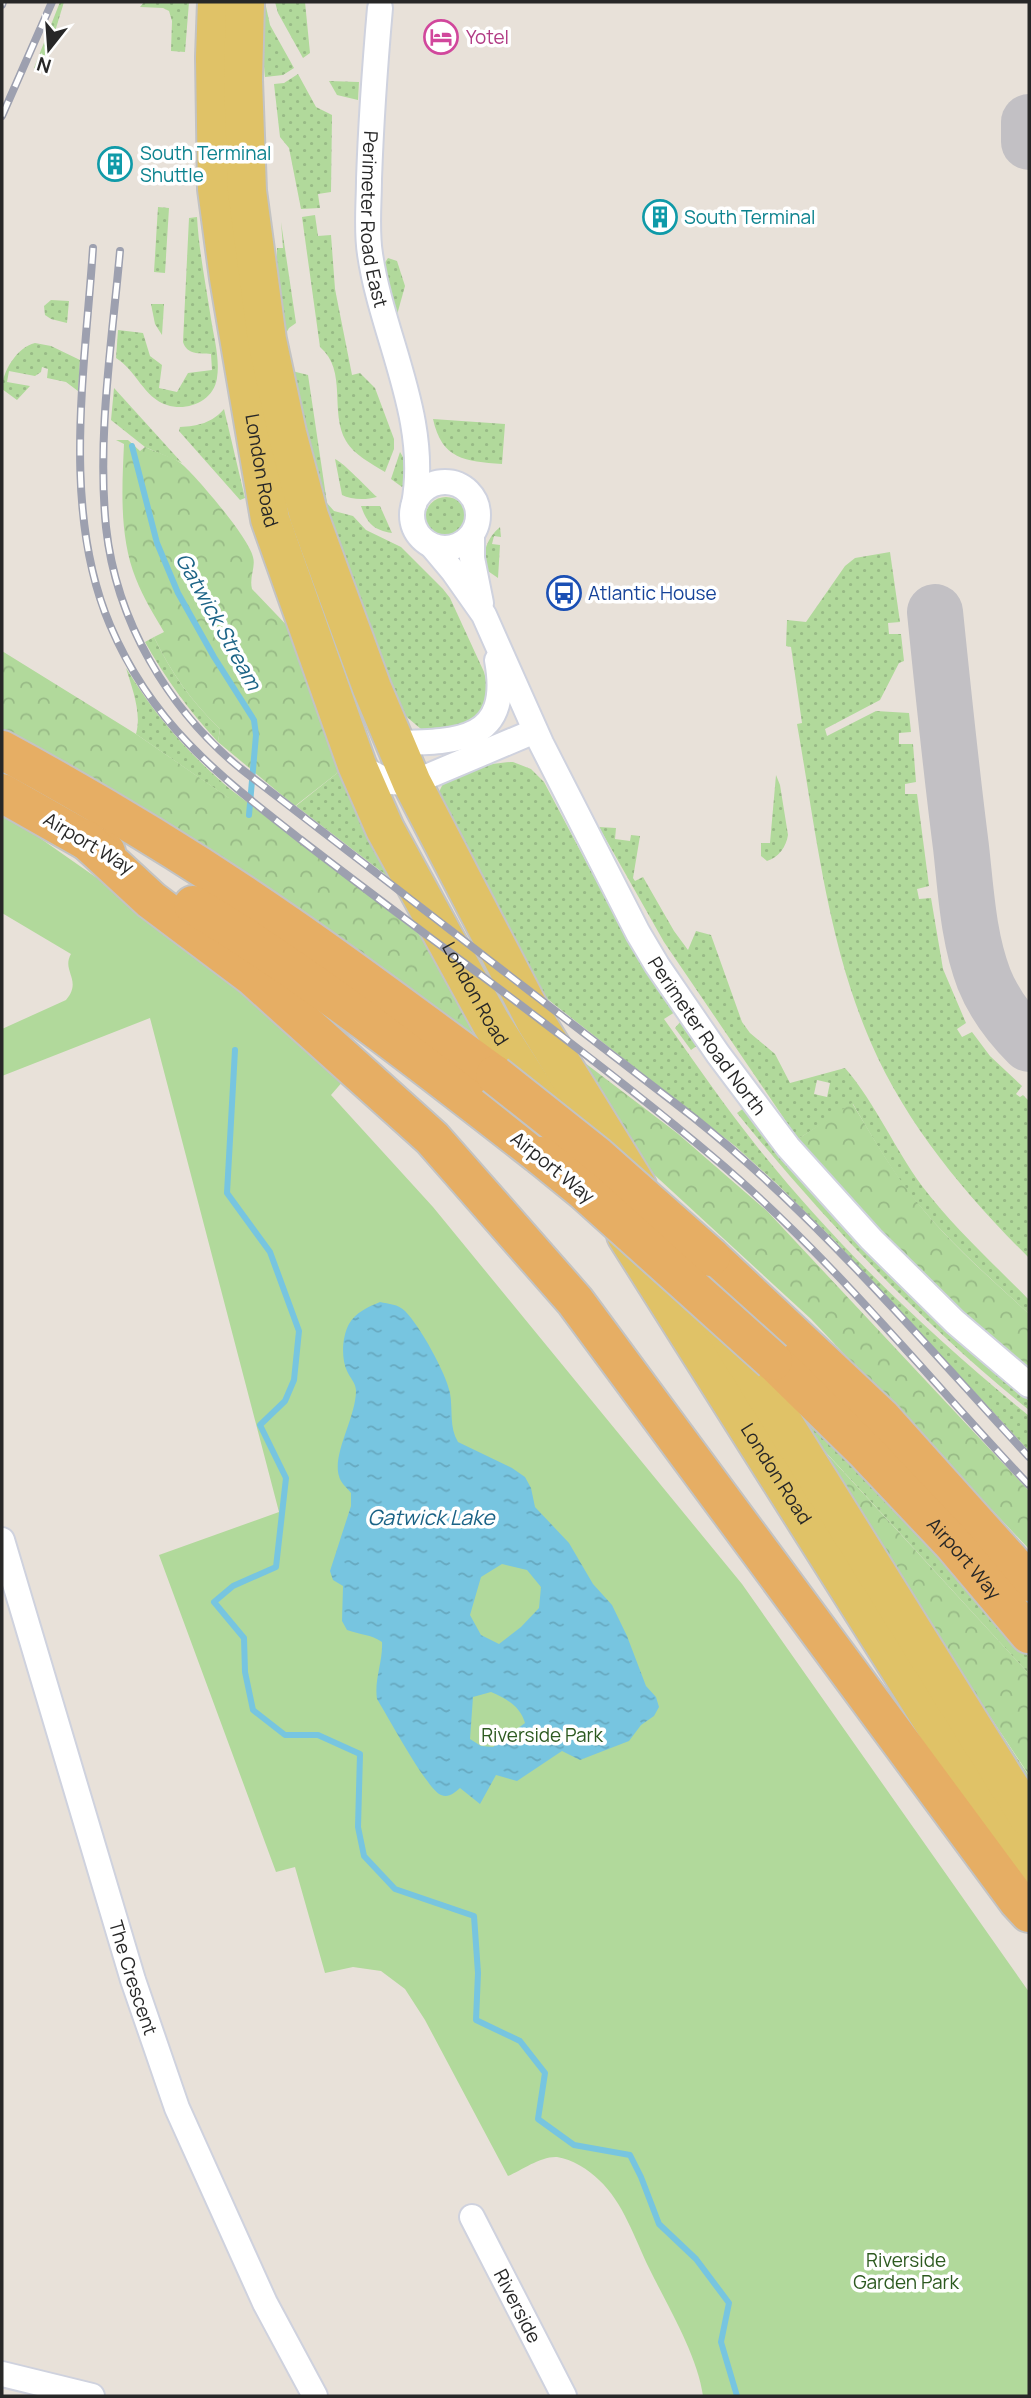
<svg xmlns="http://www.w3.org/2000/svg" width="1031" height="2398" viewBox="0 0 1031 2398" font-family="Manrope,sans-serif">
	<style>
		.grass { fill: url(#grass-dots); fill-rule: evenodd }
		.forest { fill: url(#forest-crowns) }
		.park { fill: #b1d99b }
		.water { fill: url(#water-ripples); fill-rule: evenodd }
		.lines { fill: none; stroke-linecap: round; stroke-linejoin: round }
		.stream { stroke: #77c5e0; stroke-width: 6 }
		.taxiway { stroke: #c2c0c4; stroke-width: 56 }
		.minor-casing { stroke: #cfd2de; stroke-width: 28 }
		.primary-casing { stroke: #c3c3c3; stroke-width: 42 }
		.trunk-casing { stroke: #c3c3c3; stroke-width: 42 }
		.minor { stroke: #fff; stroke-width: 24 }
		.primary { stroke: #e0c267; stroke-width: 38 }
		.trunk { stroke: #e6ae64; stroke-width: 38 }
		.rail-casing { stroke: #9da0af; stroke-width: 8 }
		.rail { stroke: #fff; stroke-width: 5; stroke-dasharray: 16; stroke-linecap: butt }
		.trunk-bridge-casing { stroke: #c3c3c3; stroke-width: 42; stroke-linecap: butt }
		.trunk-bridge { stroke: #e6ae64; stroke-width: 38 }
		.labels { text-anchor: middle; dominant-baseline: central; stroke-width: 7; stroke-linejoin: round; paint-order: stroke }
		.hotel-label { font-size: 19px; fill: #b23c85; stroke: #fff; text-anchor: start }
		.culture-label { font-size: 19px; fill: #0d838f; stroke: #fff; text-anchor: start }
		.street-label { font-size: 19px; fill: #272727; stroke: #fff }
		.transit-label { font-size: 19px; fill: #164399; stroke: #fff; text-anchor: start }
		.park-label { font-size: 19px; fill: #2d5a20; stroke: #fff }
		.water-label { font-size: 21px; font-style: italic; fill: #1b6386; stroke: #fff }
	</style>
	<defs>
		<pattern id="grass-dots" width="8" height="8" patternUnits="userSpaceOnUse" patternTransform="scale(1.75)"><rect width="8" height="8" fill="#b1d99b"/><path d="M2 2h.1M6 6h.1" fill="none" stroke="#98ba86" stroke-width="1.8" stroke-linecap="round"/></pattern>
		<pattern id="forest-crowns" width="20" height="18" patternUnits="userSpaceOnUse" patternTransform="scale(1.75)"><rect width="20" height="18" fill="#b1d99b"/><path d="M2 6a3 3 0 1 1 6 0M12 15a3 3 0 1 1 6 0" fill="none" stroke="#98ba86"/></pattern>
		<pattern id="water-ripples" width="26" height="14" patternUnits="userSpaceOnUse" patternTransform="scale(1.75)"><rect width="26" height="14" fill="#77c5e0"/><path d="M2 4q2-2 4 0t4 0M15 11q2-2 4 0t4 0" fill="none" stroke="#67a9c0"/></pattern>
	</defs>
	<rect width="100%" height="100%" fill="#e8e1d9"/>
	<g class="grass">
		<polygon points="60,2 64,2 43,71 34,68"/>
		<polygon points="144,2 189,2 185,52 171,51 172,21 169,11 163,8 140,7"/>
		<polygon points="258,2 265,2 270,25 294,68 283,75 265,77"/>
		<polygon points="275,2 305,2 310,53 303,58 278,13"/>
		<polygon points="298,74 316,107 332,115 331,192 318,194 320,208 301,209 289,148 280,137 274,84 284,83"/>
		<polygon points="329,81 359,82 358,100 337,95"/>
		<polygon points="158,207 169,208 165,273 154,272"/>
		<path d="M315 215 318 236 331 235 335 289 352 375 360 373 375 388 394 439V449L385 472C372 464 354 455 346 441 329 412 348 371 320 347L302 217Z"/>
		<path d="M197 217C199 252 206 285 211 319 214 338 220 359 217 378 214 401 187 412 167 405 144 398 136 370 116 358L118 330 143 333 150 356 162 365 159 388 177 392 188 373 212 370 211 354C199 353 187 355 183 342L189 218Z"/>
		<polygon points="281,222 296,323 289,328 285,335 292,371 308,375 327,503 334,511 353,516 366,530 401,547 443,589 450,598 484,672 488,688 484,706 474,720 436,732 421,729 402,713 336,561 275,317 277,248 283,248"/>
		<polygon points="388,258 397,261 405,286 395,322 384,264"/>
		<polygon points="51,300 69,301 67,323 51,319 45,315 44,306"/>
		<polygon points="151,304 164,304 162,335 155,324"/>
		<path d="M35 343 51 346 80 360 78 391 66 382 47 378 48 369 42 367 41 372 35 376 9 371 7 382 30 386 17 400 2 389C2 372 17 347 35 343Z"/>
		<polygon points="114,388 182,463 145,447 111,420"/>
		<path d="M224 409 245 498 240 500 179 431 180 427C198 426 212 423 224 409Z"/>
		<path d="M433 419 505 424 502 464C465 461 442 460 433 419Z"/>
		<polygon points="400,452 406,462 404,486 402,487 391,479"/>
		<path d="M335 459C344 463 367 488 377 497 367 500 351 500 342 495Z"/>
		<circle cx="446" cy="518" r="21"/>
		<path d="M361 506H380L392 533C373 530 367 523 361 506Z"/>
		<path d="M500 527 501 537 494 536 492 544 500 545 498 578 485 569C482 552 487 538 500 527Z"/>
		<path d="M890 552 900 622 888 623 889 634H901L904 661 899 663 880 700 825 729 827 736 876 711 909 713 911 732 899 733V744H913L916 782 905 784V794H917L929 886 917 889 919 899 931 898 943 969 966 1023 957 1029 962 1037 972 1032 990 1056 1022 1086 1016 1094 1020 1097 1023 1095 1029 1101V1258C961 1190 899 1116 864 1026 826 930 815 825 797 724L802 723 791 647 786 646 787 620 806 622 845 566 855 558Z"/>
		<path d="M154 637C171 673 192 702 220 729L218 742C189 711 166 679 145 642Z"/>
		<path d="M126 668C156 717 187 752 230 789V799L136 734C142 713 132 688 126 668Z"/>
		<path d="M513 762 531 769 544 782 620 926 675 1012 664 1019C694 1061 723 1104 755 1144 835 1245 929 1334 1029 1416V1451L837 1243 776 1183 735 1146 532 987 438 795C440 790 442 784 446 780 459 770 497 762 513 762Z"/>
		<polygon points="340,768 408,892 296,806 336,774"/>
		<path d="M776 775 780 785 788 835C786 847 779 857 767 861L761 856V843H770Z"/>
		<path d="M599 827 616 828 615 839 630 841 631 835 640 836 633 878 635 881 643 877 674 931 688 950 696 931 711 935 742 1022 750 1033 775 1054 790 1083 845 1068C876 1104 894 1148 922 1186 953 1227 993 1263 1029 1300V1314C987 1275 943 1237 908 1191 887 1163 870 1133 853 1104L798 1139 664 942ZM817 1080 830 1083 827 1097 814 1094Z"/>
		<polygon points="681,1021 698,1045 691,1050 675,1028"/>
		<path d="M744 1108C829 1216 923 1313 1029 1401V1410C920 1322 825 1221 737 1113Z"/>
		<polygon points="783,1406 805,1415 918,1529 1029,1657 1029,1674 788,1411 1029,1776 1029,1792"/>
	</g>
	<g class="forest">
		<path d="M116 440H128L140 451 145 447C157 453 175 457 184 466 199 480 249 538 253 557 256 567 249 577 252 589L296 635 340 768 336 774 295 806 218 742 220 729C192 702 171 673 154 637L164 632C154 615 143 597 136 579 119 537 122 488 124 444Z"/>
		<polygon points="2,651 136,734 229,798 230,789 432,944 477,1036 136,810 2,735"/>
		<polygon points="585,1063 677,1133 767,1211 1029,1491 1029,1549 811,1319 635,1157"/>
		<path d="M852 1103C870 1132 887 1163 908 1190 942 1237 987 1275 1029 1314V1370L962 1313 874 1226 798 1139Z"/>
		<polygon points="783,1406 1029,1674 1029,1775"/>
	</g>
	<path class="park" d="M2 815 37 836 174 932 344 1080 331 1095 433 1207 742 1584 1029 1992V2396H703C698 2356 667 2305 649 2268 635 2239 623 2202 599 2180 589 2170 572 2159 557 2157 541 2156 522 2170 508 2176L425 2020 405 1989 381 1971 353 1967 325 1973 295 1867 276 1872 159 1555 279 1512 150 1018 2 1076V1029L66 1000C83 980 61 971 71 954L2 913Z"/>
	<path class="water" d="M380 1302C389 1304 398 1304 405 1311 420 1326 446 1373 450 1393 453 1410 449 1427 458 1442L512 1468 525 1477 531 1488 535 1507 569 1543 593 1584 612 1605 627 1636 646 1686 656 1697 659 1707 654 1716 641 1725 629 1741 580 1760 562 1751 517 1781 496 1775 480 1804 460 1788C454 1793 449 1798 441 1795 428 1791 387 1715 377 1699 374 1679 383 1662 382 1642 371 1634 360 1635 347 1630L342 1621 343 1586 333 1580 330 1571 351 1506V1493C347 1488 340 1482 339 1476 332 1454 356 1417 356 1391 356 1383 350 1378 347 1371 341 1358 342 1337 349 1324 356 1312 368 1307 380 1302ZM502 1564 527 1570 541 1587 539 1608 521 1627 499 1644 481 1635 470 1615 481 1577ZM491 1692C507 1699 520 1706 525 1723L493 1747 481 1746 470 1739 473 1697Z"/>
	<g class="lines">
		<g class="stream">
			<polyline points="132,446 157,543 178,593 214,657 254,720 256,735 249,815"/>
			<polyline points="235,1050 227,1193 270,1252 299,1331 294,1380 285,1401 260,1425 286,1478 276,1567 233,1586 214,1602 244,1638 245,1672 253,1710 285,1735 318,1735 360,1754 358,1827 364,1856 395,1889 474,1916 478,1973 476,2020 520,2041 545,2073 538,2119 574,2145 630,2155 641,2177 659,2224 696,2259 729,2303 721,2342 737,2396"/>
		</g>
		<g class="taxiway">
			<polyline points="1029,122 1029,142"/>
			<path d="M935 612C943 691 951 769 961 847 966 891 968 937 984 979 994 1004 1010 1025 1029 1044"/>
		</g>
		<g class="minor-casing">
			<g id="minor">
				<path id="s1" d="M380 8C375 65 371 122 369 179 369 204 366 229 370 254 382 337 430 418 414 504"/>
				<circle cx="445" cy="515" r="33"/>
				<polyline points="472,535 472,558 481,603"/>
				<path id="s2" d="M432 546 453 571 484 615 541 743 638 933 657 965 718 1054 788 1147 871 1239 955 1322 1029 1385"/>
				<path d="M395 743C458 742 512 742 497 660"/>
				<polyline points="357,765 389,782 412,783 535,731"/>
				<path id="s3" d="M2 1540 133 1980 177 2108 265 2303 315 2396"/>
				<path id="s4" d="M472 2217 564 2396"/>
				<polyline points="2,2374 92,2396"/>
			</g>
		</g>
		<g class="primary-casing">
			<g id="primary">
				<path id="s5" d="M217 2 215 57 217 189 229 278 270 519 357 765 385 829 491 1023 551 1117"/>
				<polyline points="245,2 243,80 247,191 267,340 287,433 309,516 372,688 412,783 536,1022 637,1186"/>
				<path id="s6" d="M626 1235 1029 1874"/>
				<polyline points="718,1318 1029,1818"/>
			</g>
		</g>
		<g class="trunk-casing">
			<g id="trunk">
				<path d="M2 750C100 803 196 861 288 925 358 973 426 1025 495 1075"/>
				<polyline points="2,793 106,852"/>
				<polyline points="85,839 151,900 252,976 432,1138 575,1301 1018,1901 1029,1913"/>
				<path d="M193 905C316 979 428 1068 541 1156"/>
				<polyline points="711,1257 881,1417 1029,1582"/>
				<path id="s7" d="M773 1361 865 1451 953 1544 1029 1634"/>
			</g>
		</g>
		<use href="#minor" class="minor"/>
		<use href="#primary" class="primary"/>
		<use href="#trunk" class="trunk"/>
		<g class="rail-casing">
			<g id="rail">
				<polyline points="2,5 3,2"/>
				<polyline points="2,116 52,2"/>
				<path d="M93 248C85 369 61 510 110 625 152 724 218 775 300 839 344 873 388 906 432 939 527 1009 623 1081 713 1157 830 1255 925 1375 1029 1485"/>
				<path d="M120 251C112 342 97 436 106 527 116 621 168 709 240 768L693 1117C817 1216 921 1340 1029 1457"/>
			</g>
		</g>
		<use href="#rail" class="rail"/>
		<g class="trunk-bridge-casing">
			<g id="trunk-bridge">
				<polyline points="495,1075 597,1156 711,1257"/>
				<polyline points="541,1156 584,1191 773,1361"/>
			</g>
		</g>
		<use href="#trunk-bridge" class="trunk-bridge"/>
	</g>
	<defs>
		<g id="hotel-ring" transform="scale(1.75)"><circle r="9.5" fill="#fff" stroke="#d1479c" stroke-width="1.5"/><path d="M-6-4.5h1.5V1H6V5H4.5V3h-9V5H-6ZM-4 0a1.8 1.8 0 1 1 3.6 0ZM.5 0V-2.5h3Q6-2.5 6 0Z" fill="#d1479c"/></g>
		<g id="building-ring" transform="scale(1.75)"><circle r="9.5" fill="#fff" stroke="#0f9aa8" stroke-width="1.5"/><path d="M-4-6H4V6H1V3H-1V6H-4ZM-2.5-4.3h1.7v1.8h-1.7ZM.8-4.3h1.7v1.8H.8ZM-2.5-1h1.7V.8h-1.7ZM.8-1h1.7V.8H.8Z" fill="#0f9aa8"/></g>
		<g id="bus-ring" transform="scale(1.75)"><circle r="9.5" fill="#fff" stroke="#1a4fb4" stroke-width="1.5"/><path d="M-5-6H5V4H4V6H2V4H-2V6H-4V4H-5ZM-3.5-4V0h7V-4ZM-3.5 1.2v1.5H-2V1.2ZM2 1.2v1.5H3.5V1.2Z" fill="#1a4fb4"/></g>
	</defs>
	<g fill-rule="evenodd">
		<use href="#hotel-ring" x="441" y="37"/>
		<use href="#building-ring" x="115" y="164"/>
		<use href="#building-ring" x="660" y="217"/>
		<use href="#bus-ring" x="564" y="593"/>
	</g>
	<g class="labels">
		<g class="hotel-label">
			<text x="466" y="37">Yotel</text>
		</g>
		<g class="culture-label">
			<text x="140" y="153">South Terminal<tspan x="140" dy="22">Shuttle</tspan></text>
			<text x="684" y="217">South Terminal</text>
		</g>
		<g class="street-label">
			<text stroke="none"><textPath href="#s1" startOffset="212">Perimeter Road East</textPath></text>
			<text stroke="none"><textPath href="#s5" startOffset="472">London Road</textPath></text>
			<text transform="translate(89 843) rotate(31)">Airport Way</text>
			<text stroke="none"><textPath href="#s5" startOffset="1040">London Road</textPath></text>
			<text stroke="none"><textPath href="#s2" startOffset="564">Perimeter Road North</textPath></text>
			<text transform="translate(553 1167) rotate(39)">Airport Way</text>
			<text stroke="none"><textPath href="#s6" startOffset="282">London Road</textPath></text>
			<text stroke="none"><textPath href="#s7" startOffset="275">Airport Way</textPath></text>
			<text stroke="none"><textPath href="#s3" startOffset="457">The Crescent</textPath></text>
			<text stroke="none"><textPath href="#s4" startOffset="100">Riverside</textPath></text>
		</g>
		<g class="transit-label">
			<text x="588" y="593">Atlantic House</text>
		</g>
		<g class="park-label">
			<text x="542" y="1735">Riverside Park</text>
			<text x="906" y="2260">Riverside<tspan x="906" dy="22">Garden Park</tspan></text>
		</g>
		<g class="water-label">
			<text transform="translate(219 621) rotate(61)">Gatwick Stream</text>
			<text x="431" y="1517">Gatwick Lake</text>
		</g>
	</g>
	<rect width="1031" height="2398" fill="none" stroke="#272727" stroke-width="7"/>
	<g transform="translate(49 49) rotate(197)" stroke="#ffffff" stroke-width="5" paint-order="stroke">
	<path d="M0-5L12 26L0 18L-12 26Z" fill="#272727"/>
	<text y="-10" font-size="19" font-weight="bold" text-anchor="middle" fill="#272727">N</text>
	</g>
</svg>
